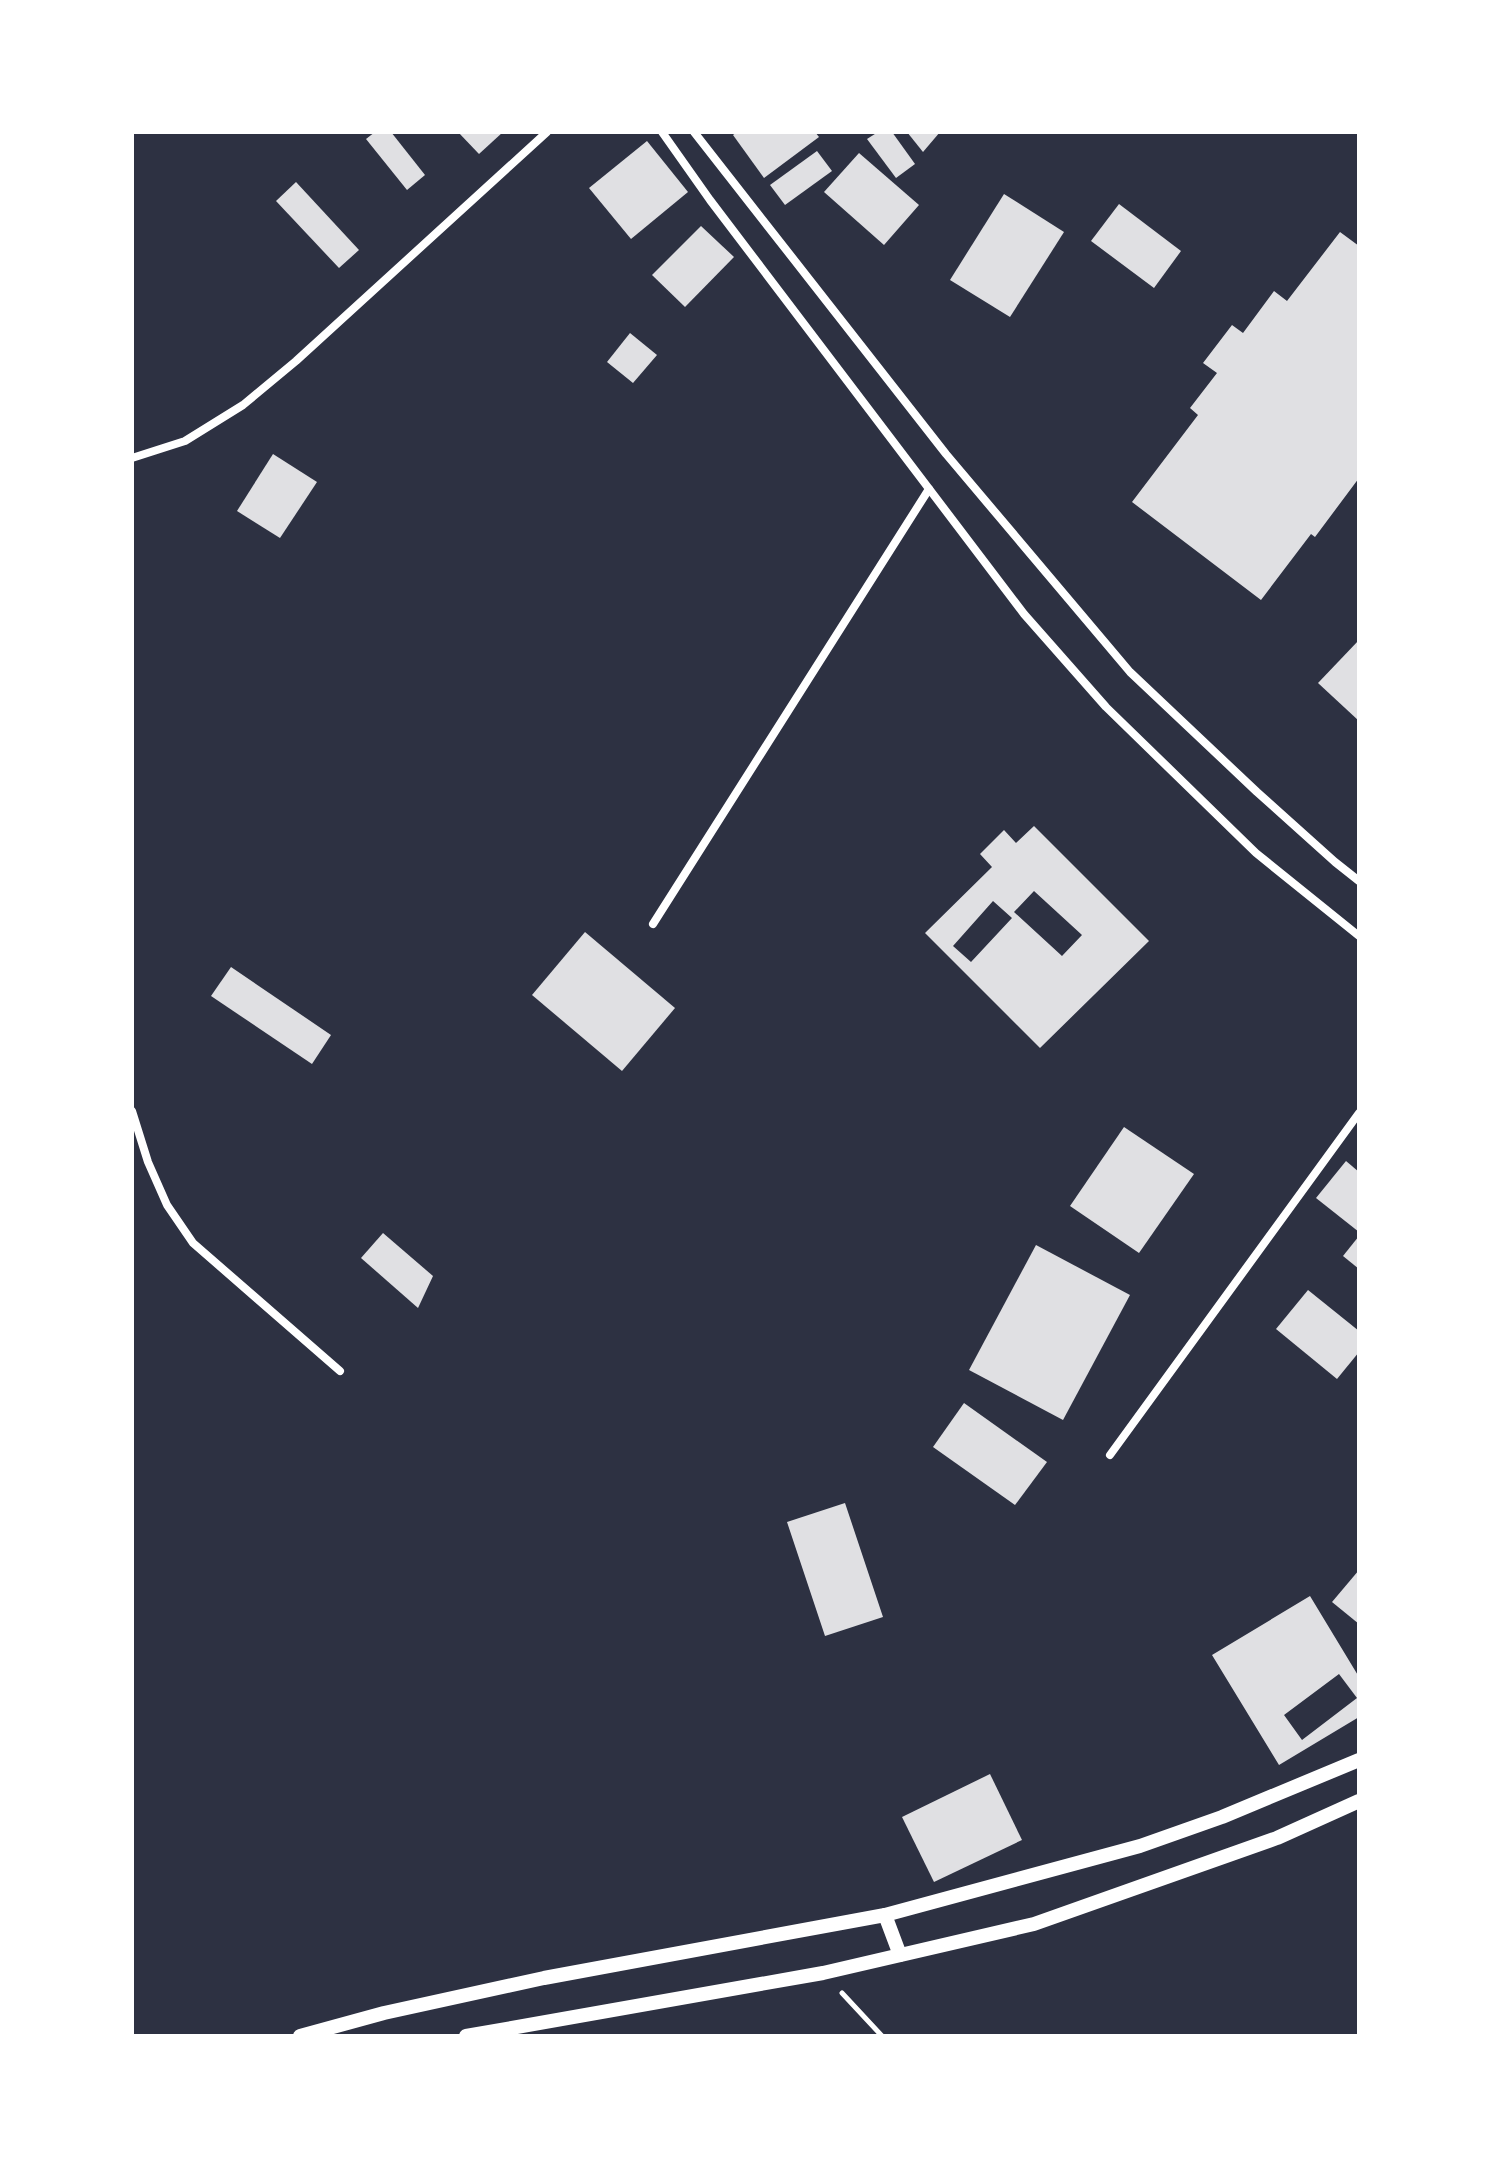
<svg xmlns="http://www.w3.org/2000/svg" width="1491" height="2168" viewBox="0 0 1491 2168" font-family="'Sofia Sans Condensed',sans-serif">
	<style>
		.building { fill: #e0e0e3; fill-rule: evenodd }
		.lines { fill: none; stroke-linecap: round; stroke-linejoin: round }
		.path { stroke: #fff; stroke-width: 5 }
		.minor { stroke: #fff; stroke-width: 8 }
		.tertiary { stroke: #fff; stroke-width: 14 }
	</style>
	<rect width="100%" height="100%" fill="#2d3142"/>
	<g class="building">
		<polygon points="375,132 391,132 425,175 407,190 366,139"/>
		<polygon points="458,132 503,132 479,154"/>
		<polygon points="737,132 815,132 819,137 764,178 733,135"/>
		<polygon points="878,132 892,132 915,164 896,178 867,139"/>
		<polygon points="907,132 940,132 923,152"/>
		<polygon points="647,141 688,192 631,239 589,188"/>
		<polygon points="817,151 832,171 785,205 770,185"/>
		<polygon points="859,153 919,205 884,245 824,192"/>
		<polygon points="296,182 359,250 339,268 276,201"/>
		<polygon points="1004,194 1064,232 1010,317 950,280"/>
		<polygon points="1119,204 1181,251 1154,288 1091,241"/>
		<polygon points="701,226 734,257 685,307 652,275"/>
		<polygon points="1340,232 1359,246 1359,478 1315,537 1311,534 1261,600 1132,502 1198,415 1190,408 1217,373 1203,363 1232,325 1243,333 1274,291 1287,301"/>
		<polygon points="630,333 657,355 633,383 607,362"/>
		<polygon points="273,454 317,482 280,538 237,511"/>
		<polygon points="1359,640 1359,721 1318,683"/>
		<path d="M1034 826 1149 941 1040 1048 925 933 992 867 980 854 1004 830 1016 843ZM1034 891 1082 935 1062 956 1014 912ZM993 901 1012 918 971 962 953 946Z"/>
		<polygon points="585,932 675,1008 622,1071 532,995"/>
		<polygon points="231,967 331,1035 312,1064 211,996"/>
		<polygon points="1124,1127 1194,1174 1139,1253 1070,1206"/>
		<polygon points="1346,1161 1359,1172 1359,1232 1316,1198"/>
		<polygon points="383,1233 433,1276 418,1308 361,1258"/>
		<polygon points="1359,1236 1359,1269 1343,1256"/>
		<polygon points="1036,1245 1130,1295 1063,1420 969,1370"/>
		<polygon points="1308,1290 1359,1331 1359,1352 1337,1379 1276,1329"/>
		<polygon points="964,1403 1047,1462 1015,1505 933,1447"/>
		<polygon points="845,1503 883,1617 825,1636 787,1522"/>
		<polygon points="1359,1570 1359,1624 1332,1602"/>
		<path d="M1310 1596 1359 1677V1717L1279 1765 1212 1655ZM1339 1674 1357 1698 1302 1740 1284 1715Z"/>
		<polygon points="990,1774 1022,1840 934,1882 902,1817"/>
	</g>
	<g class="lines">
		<polyline class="path" points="842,1993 882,2036"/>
		<g class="minor">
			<polyline points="662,132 710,200 1024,614 1106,707 1256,853 1359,936"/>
			<polyline points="694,132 946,454 1130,672 1257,792 1335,862 1359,881"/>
			<polyline points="132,458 185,441 243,405 296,361 547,132"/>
			<polyline points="653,924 929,489"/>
			<polyline points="132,1111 148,1162 167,1205 193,1243 340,1371"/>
			<polyline points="1110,1455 1359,1113"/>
		</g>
		<g class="tertiary">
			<polyline points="885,1915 900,1955"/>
			<polyline points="300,2036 384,2013 544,1978 885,1915 1140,1846 1222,1817 1359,1760"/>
			<polyline points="466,2036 823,1973 1034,1924 1277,1838 1359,1801"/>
		</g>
	</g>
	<rect width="1491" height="2168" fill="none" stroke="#ffffff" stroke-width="268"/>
</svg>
